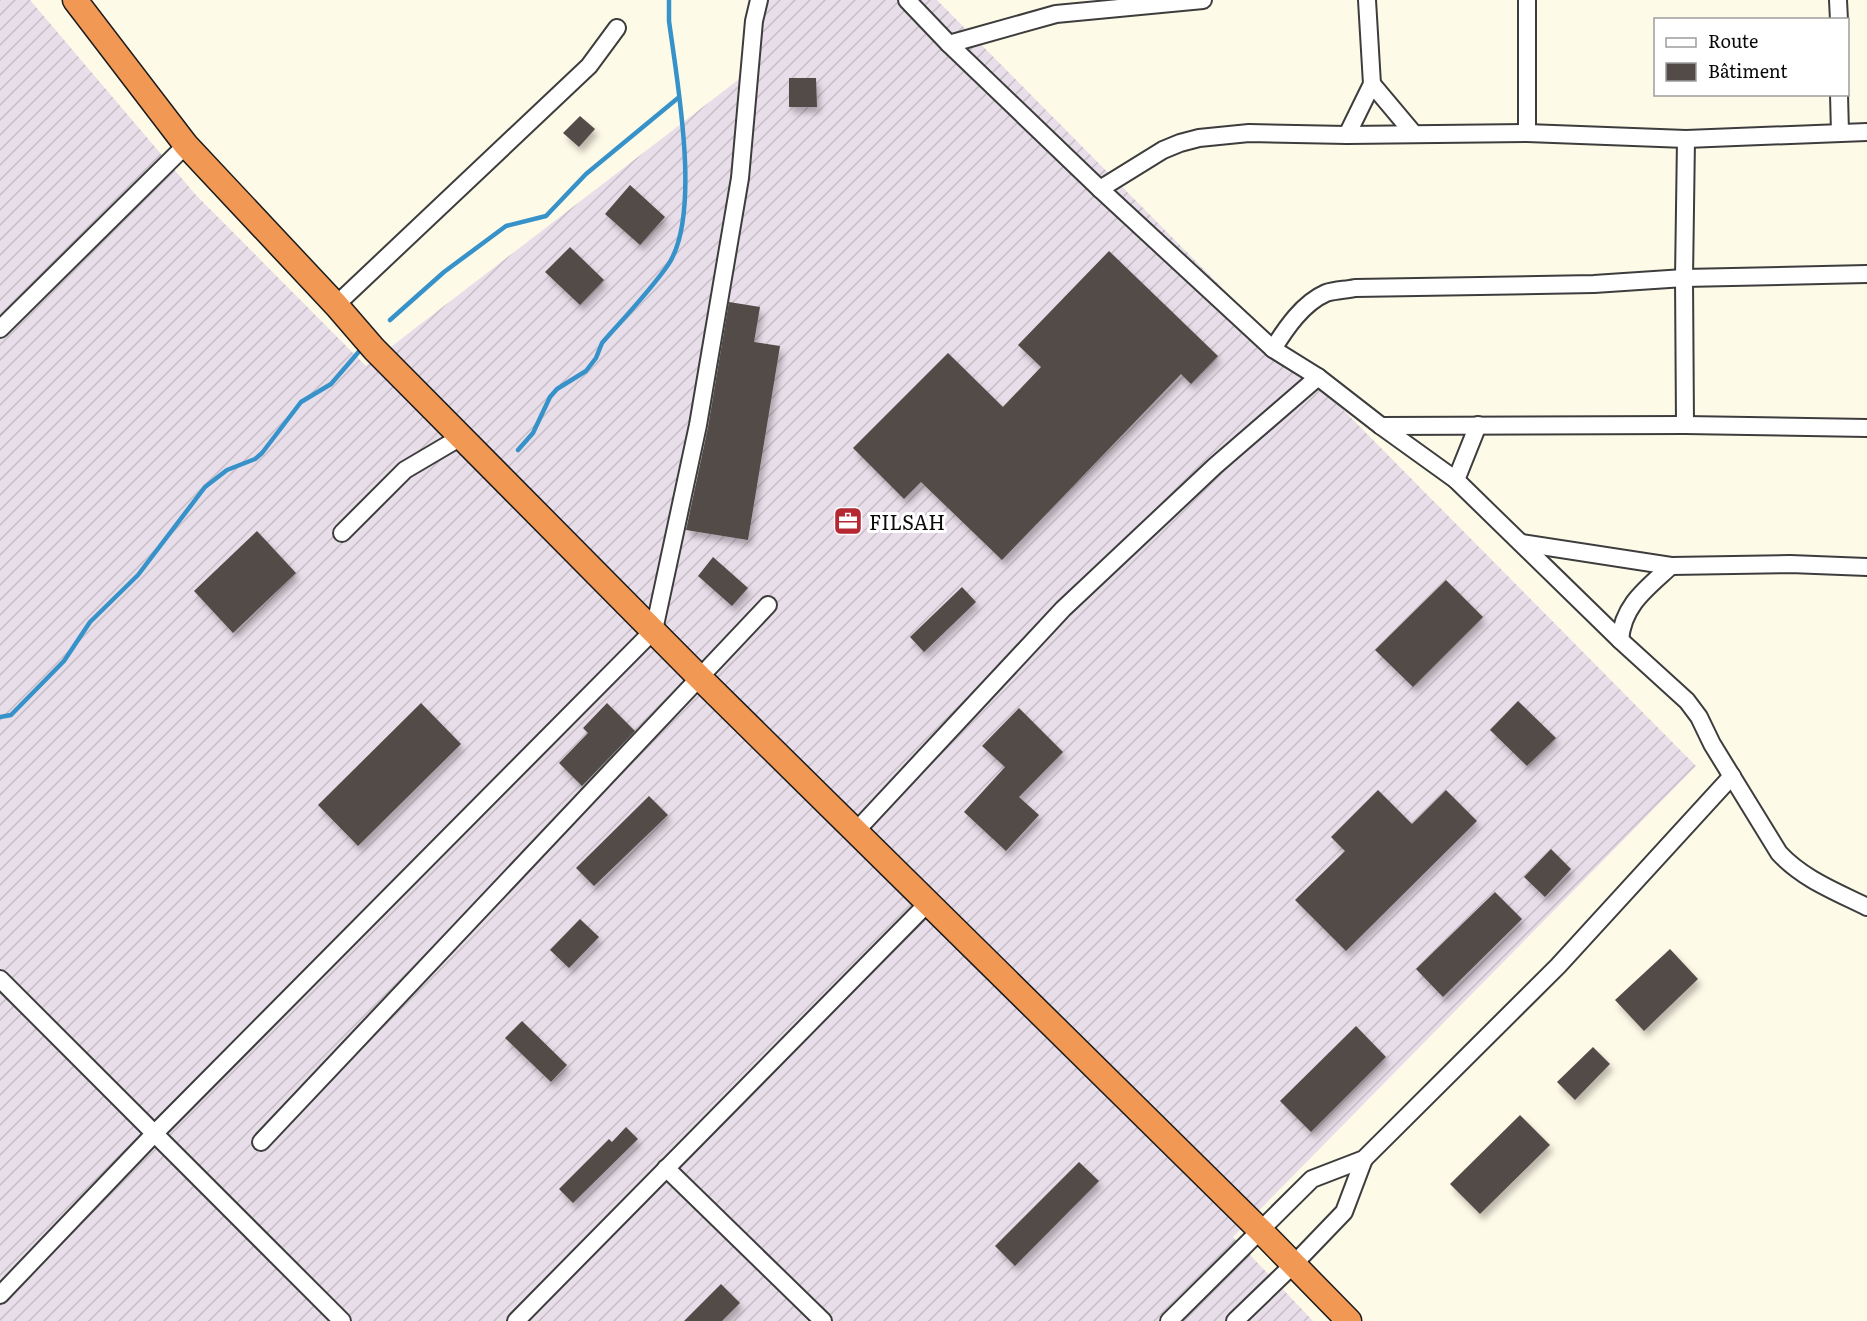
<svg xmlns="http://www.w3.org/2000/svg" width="1867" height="1321" viewBox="0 0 1867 1321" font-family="Literata,serif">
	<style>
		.industrial { fill: url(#industrial-furrows) }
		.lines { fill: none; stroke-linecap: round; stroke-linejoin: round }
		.stream { stroke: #3792c9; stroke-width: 4.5 }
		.building { fill: #524b47; filter: url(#shadow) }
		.minor-casing { stroke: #3d3d3d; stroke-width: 20 }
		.highway-casing { stroke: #1b1b1b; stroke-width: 27 }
		.minor { stroke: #fff; stroke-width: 16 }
		.highway { stroke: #f19854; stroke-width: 24 }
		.labels { text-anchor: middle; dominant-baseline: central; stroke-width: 6; stroke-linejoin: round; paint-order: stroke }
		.poi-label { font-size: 20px; fill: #0a0a0a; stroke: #fff; text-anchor: start }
	</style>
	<defs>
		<pattern id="industrial-furrows" width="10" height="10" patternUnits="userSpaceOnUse" patternTransform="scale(1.5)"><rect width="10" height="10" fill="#e8dee9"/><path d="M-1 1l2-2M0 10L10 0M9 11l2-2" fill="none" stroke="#c6bdc6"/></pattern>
		<filter id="shadow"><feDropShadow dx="3.5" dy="6" stdDeviation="3" flood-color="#0004"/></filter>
	</defs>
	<rect width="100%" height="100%" fill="#fefae8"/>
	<polygon class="industrial" points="0,0 30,0 195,194 366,366 738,80 755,0 937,0 1696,766 1233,1237 1313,1321 0,1321"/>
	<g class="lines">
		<g class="stream">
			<polyline points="390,320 444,272 506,226 546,216 586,174 678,98"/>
			<path d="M518 450 533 433 550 397 557 389 586 371 596 358 602 343C624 318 649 292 668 265 702 215 677 81 669 21V0"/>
			<polyline points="0,717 11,715 64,661 90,622 138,575 205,487 227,470 255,459 262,453 301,402 331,384 362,348"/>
		</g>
	</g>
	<g class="building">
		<polygon points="789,78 816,78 817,107 789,107"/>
		<polygon points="580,116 595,129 579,147 563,133"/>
		<polygon points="630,185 665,217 640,245 605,214"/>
		<polygon points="570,247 604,280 580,305 545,272"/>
		<polygon points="1109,251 1218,356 1191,384 1181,374 1002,560 921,482 904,499 853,448 948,353 1003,407 1041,367 1018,345"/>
		<polygon points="729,302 760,307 754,342 780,346 748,540 686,530 708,427"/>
		<polygon points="257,531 296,573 233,633 194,591"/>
		<polygon points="713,557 748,588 732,606 698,576"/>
		<polygon points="1446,580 1483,617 1413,687 1375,650"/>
		<polygon points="962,587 976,602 924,652 910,637"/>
		<polygon points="1518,701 1556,738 1527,766 1490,730"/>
		<polygon points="421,703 461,744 358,846 318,805"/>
		<polygon points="607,703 635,731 582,786 559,763 588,733 583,728"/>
		<polygon points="1019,708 1063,752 1019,797 1039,815 1006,851 964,812 1005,767 982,746"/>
		<polygon points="1378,790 1412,824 1446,790 1477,821 1346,951 1295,900 1345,851 1331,837"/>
		<polygon points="649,796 668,815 594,886 576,868"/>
		<polygon points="1551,849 1571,869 1545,897 1524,877"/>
		<polygon points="1495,892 1522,919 1443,997 1416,969"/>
		<polygon points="580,919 599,937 569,968 550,950"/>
		<polygon points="1670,949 1698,979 1644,1031 1615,1000"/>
		<polygon points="522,1021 567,1065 551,1082 505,1038"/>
		<polygon points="1356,1026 1386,1057 1311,1132 1280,1101"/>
		<polygon points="1593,1047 1610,1064 1575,1100 1557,1082"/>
		<polygon points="1520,1115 1550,1145 1480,1214 1450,1184"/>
		<polygon points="626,1127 638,1139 573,1203 559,1189 609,1139 612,1142"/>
		<polygon points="1079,1162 1099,1181 1015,1266 995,1246"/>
		<polygon points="721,1284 740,1303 722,1321 684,1321"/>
	</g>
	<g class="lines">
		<g class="minor-casing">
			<g id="minor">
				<path d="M907 0 949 44 1100 189 1273 349 1318 377 1381 426 1456 480 1620 640 1687 701 1699 717 1712 744 1779 853C1803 879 1835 891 1867 907"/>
				<polyline points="1838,0 1839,20"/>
				<polyline points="949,44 1056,14 1203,0"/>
				<polyline points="1372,84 1414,134"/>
				<polyline points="1839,94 1840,133"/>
				<polyline points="1527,133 1527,0"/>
				<polyline points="1347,135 1372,84 1367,0"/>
				<polyline points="1100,189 1163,150 1180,143 1199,138 1249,133 1347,135 1527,133 1686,139 1867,132"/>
				<polyline points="336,305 589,66 617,28"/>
				<polyline points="0,329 186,145"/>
				<path d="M1273 349C1286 328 1303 303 1326 293 1335 290 1346 290 1355 288L1594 284 1684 278 1867 274"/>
				<polyline points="1685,425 1684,278 1686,139"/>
				<polyline points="1381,426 1685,425 1867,428"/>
				<polyline points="1456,480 1478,425"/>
				<polyline points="342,533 405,470 461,437"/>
				<polyline points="1522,543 1671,566 1790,564 1867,567"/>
				<path d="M1620 640C1623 605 1646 589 1671 566"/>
				<polyline points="856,831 1063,609 1215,466 1318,377"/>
				<polyline points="0,979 342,1321"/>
				<polyline points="261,1142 768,605"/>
				<polyline points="666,1168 823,1321"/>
				<polyline points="0,1295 155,1133 654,630 698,425 740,178 754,21 759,0"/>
				<polyline points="516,1321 927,904"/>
				<polyline points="1169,1321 1312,1179 1364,1159 1558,966 1732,776"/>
				<polyline points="1235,1321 1294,1264 1344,1212 1364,1159"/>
			</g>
		</g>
		<g class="highway-casing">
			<polyline id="highway" points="75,0 186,145 336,305 374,349 699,677 1260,1230 1349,1321"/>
		</g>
		<use href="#minor" class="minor"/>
		<use href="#highway" class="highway"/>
	</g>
	<defs>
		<g id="office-square" transform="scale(1.5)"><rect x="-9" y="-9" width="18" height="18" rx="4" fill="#b52731" stroke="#fff"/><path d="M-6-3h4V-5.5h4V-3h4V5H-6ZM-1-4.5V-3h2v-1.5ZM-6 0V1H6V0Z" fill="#fff"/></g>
	</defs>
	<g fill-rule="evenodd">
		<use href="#office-square" x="848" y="521"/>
	</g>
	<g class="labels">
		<g class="poi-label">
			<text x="869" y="521">FILSAH</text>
		</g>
	</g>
	<rect x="1654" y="18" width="195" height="78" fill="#ffffff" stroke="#9d9d9d" stroke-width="1.5"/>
	<rect x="1666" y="38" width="30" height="9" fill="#ffffff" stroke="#9d9d9d" stroke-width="1.5"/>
	<text x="1708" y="48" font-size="18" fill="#0a0a0a">Route</text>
	<rect x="1666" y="63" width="30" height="18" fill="#524b47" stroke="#9d9d9d" stroke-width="1.5"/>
	<text x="1708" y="78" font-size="18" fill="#0a0a0a">Bâtiment</text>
</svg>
